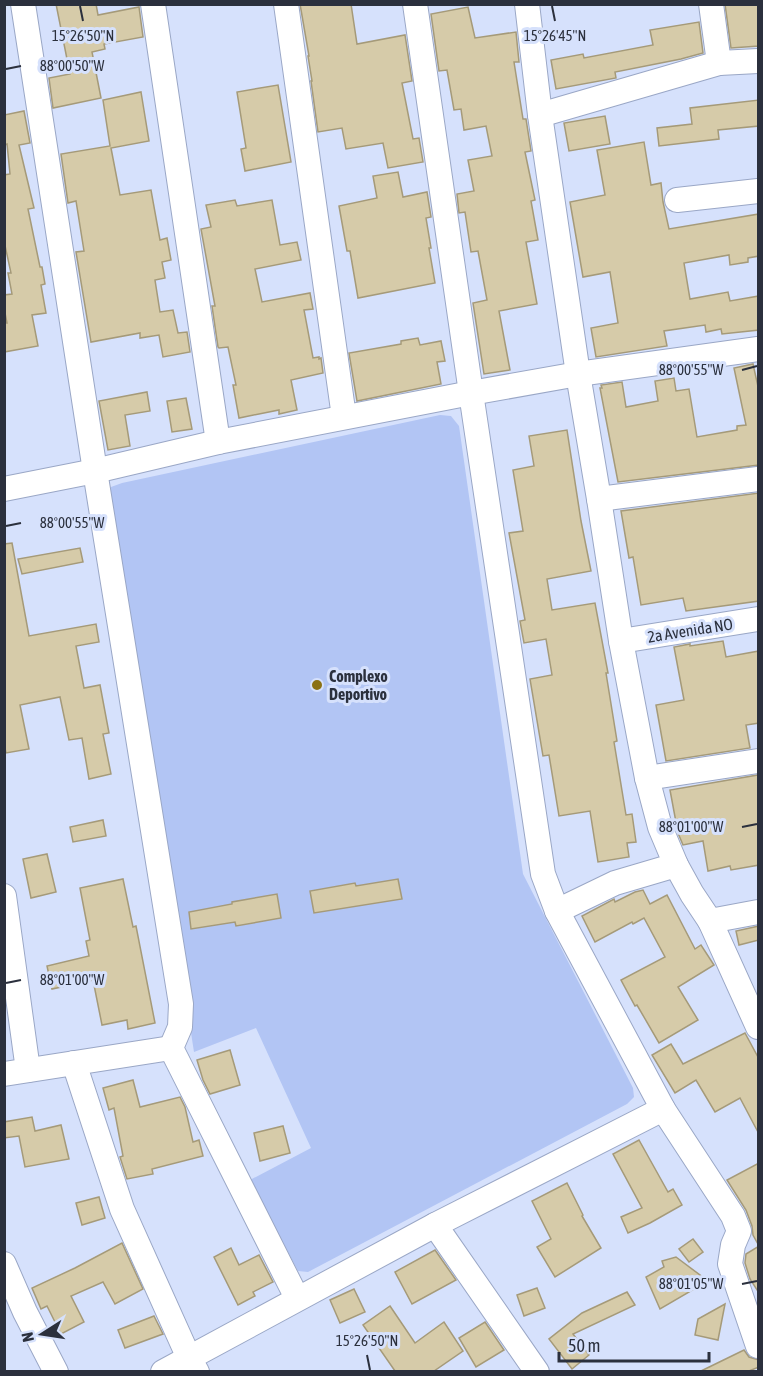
<svg xmlns="http://www.w3.org/2000/svg" width="763" height="1376" viewBox="0 0 763 1376" font-family="'Asap Condensed',sans-serif">
	<style>
		.green { fill: #b2c5f4 }
		.building { fill: #d6cba9; stroke: #a59a79; stroke-width: 1.5 }
		.lines { fill: none; stroke-linecap: round; stroke-linejoin: round }
		.street-casing { stroke: #9aa7c6; stroke-width: 26 }
		.street { stroke: #fff; stroke-width: 24 }
		.ticks { fill: none; stroke: #2b303d; stroke-width: 2 }
		.poi-dot { fill: #8b7114; stroke: #d6e1fc; stroke-width: 2 }
		.labels { text-anchor: middle; dominant-baseline: central; stroke-width: 6; stroke-linejoin: round; paint-order: stroke }
		.street-label { font-size: 16px; fill: #2b303d; stroke: #d6e1fc }
		.poi-label { font-size: 16px; font-weight: bold; fill: #2b303d; stroke: #d6e1fc; text-anchor: start }
		.ticks-label { font-size: 15px; text-anchor: middle; fill: #2b303d; stroke: #d6e1fc; stroke-width: 6; stroke-linejoin: round; paint-order: stroke }
	</style>
	<rect width="100%" height="100%" fill="#d6e1fc"/>
	<polygon class="green" points="440,415 451,416 459,426 523,874 633,1088 634,1097 627,1104 308,1272 298,1271 250,1180 311,1148 256,1028 194,1052 108,497 111,487 122,483"/>
	<g class="building">
		<polygon points="56,4 96,4 98,15 139,7 143,37 104,44 105,49 92,52 101,98 53,108 49,78 70,74"/>
		<polygon points="300,4 351,4 357,44 405,35 412,81 402,83 413,139 419,138 423,162 388,168 383,143 346,149 342,128 318,132 311,81 312,81 308,56 309,56"/>
		<polygon points="725,4 759,4 759,46 731,48"/>
		<polygon points="468,7 475,38 516,32 519,62 514,62 523,119 526,119 531,151 525,152 535,200 531,201 538,240 526,242 537,304 499,311 510,370 484,374 473,303 487,300 478,251 471,252 465,212 459,213 457,194 474,191 468,160 492,156 486,126 464,130 461,109 454,110 447,70 439,71 431,14"/>
		<polygon points="699,22 703,53 681,59 615,72 616,78 556,89 551,60 583,54 584,58 653,45 650,30"/>
		<polygon points="278,85 291,162 245,171 241,149 246,148 237,92"/>
		<polygon points="141,92 149,141 111,148 120,195 151,190 160,240 167,238 171,260 162,262 165,278 155,280 160,312 173,310 178,333 187,332 190,352 163,357 159,335 140,338 140,333 91,342 76,252 84,251 76,201 68,203 61,154 110,146 103,100"/>
		<polygon points="759,100 759,126 718,130 719,139 659,146 657,128 692,124 690,108"/>
		<polygon points="24,111 30,143 19,145 34,208 28,209 40,267 42,267 45,284 41,285 46,313 32,315 38,346 4,352 4,323 7,323 4,308 4,295 12,294 8,273 11,273 4,241 4,175 10,174 7,144 4,145 4,115"/>
		<polygon points="605,116 610,144 569,151 564,123"/>
		<polygon points="644,142 651,185 661,183 663,202 669,229 759,214 759,256 748,258 748,262 730,265 729,255 684,263 690,299 728,292 730,301 759,296 759,330 722,334 721,329 706,332 705,325 664,331 667,346 596,357 591,328 618,323 610,272 583,277 570,202 605,195 597,150"/>
		<polygon points="398,172 403,197 427,192 431,217 426,218 431,248 429,248 435,283 358,298 350,251 347,251 339,206 377,198 373,176"/>
		<polygon points="235,200 237,206 272,200 280,245 297,242 301,260 255,269 262,302 310,293 313,309 304,310 313,358 319,357 319,359 321,358 323,373 291,380 297,410 279,414 279,410 239,418 233,385 236,385 228,347 219,348 218,347 212,306 215,306 201,229 211,227 206,205"/>
		<polygon points="418,338 420,345 441,341 445,361 437,362 441,384 357,401 349,353 401,344 401,341"/>
		<polygon points="753,364 759,391 759,465 618,482 600,388 602,388 601,385 622,382 626,407 658,401 655,381 674,378 676,391 689,389 697,437 737,430 737,426 746,425 734,368"/>
		<polygon points="147,392 150,411 125,415 130,446 108,450 99,401"/>
		<polygon points="186,398 192,429 172,432 167,401"/>
		<polygon points="567,430 581,521 591,571 547,579 552,610 595,603 608,673 606,673 617,741 614,742 626,815 632,814 636,842 627,843 629,857 598,862 590,811 559,816 549,755 543,756 530,679 552,675 546,639 524,643 520,621 525,620 509,533 523,531 513,470 534,466 529,436"/>
		<polygon points="759,493 759,601 686,611 683,598 641,605 633,557 629,558 621,511"/>
		<polygon points="12,543 29,636 96,624 99,642 76,646 84,688 100,685 109,733 103,734 111,774 89,779 82,738 69,740 60,697 20,705 29,749 6,753 4,744 4,544"/>
		<polygon points="80,548 83,562 22,574 18,559"/>
		<polygon points="723,641 726,657 759,651 759,723 746,725 750,748 666,761 656,705 684,700 674,647 690,644 690,646"/>
		<polygon points="758,775 759,865 731,870 730,866 708,871 703,841 683,845 678,833 670,790"/>
		<polygon points="103,820 106,836 73,842 70,827"/>
		<polygon points="47,854 56,892 31,898 23,859"/>
		<polygon points="123,879 133,927 136,926 155,1023 128,1029 127,1020 102,1025 93,980 52,989 47,966 89,956 86,941 90,940 80,888"/>
		<polygon points="398,879 402,899 314,913 310,891 355,883 356,886"/>
		<polygon points="643,890 650,904 667,895 695,949 701,945 714,965 678,987 698,1020 659,1043 637,1005 635,1006 621,980 665,957 644,918 633,924 632,922 595,942 582,916 614,899 615,902 635,892"/>
		<polygon points="277,894 281,918 236,926 235,922 191,929 189,912 232,904 232,902"/>
		<polygon points="759,926 759,940 739,945 736,931"/>
		<polygon points="745,1033 759,1059 759,1134 740,1098 715,1112 696,1080 675,1093 652,1055 671,1044 683,1064"/>
		<polygon points="230,1050 240,1085 210,1094 203,1080 197,1060"/>
		<polygon points="133,1080 140,1107 180,1097 185,1107 193,1142 199,1140 203,1156 152,1169 153,1174 127,1179 120,1157 123,1156 114,1108 109,1110 103,1088"/>
		<polygon points="32,1117 35,1131 61,1125 69,1159 25,1167 19,1136 4,1138 4,1122"/>
		<polygon points="283,1126 290,1153 260,1161 254,1133"/>
		<polygon points="639,1140 668,1192 673,1189 682,1205 650,1223 628,1233 621,1217 642,1208 613,1154"/>
		<polygon points="759,1163 759,1246 753,1235 752,1226 746,1210 727,1180"/>
		<polygon points="567,1183 583,1215 582,1216 601,1248 555,1277 537,1247 551,1239 532,1201"/>
		<polygon points="99,1197 105,1218 82,1225 76,1203"/>
		<polygon points="693,1239 703,1252 689,1262 679,1249"/>
		<polygon points="122,1243 143,1289 115,1304 103,1282 71,1296 84,1322 61,1334 47,1306 41,1309 32,1288 75,1268"/>
		<polygon points="759,1246 759,1293 750,1279 745,1263 746,1254"/>
		<polygon points="231,1248 239,1265 259,1255 273,1282 253,1292 255,1296 238,1305 214,1257"/>
		<polygon points="435,1250 456,1280 412,1304 395,1272"/>
		<polygon points="676,1257 708,1281 660,1309 646,1277 664,1267 662,1261"/>
		<polygon points="537,1288 545,1308 524,1316 517,1295"/>
		<polygon points="354,1289 365,1312 340,1323 330,1300"/>
		<polygon points="627,1292 635,1305 573,1334 589,1355 572,1369 549,1339 582,1313"/>
		<polygon points="725,1304 718,1340 695,1335 698,1319"/>
		<polygon points="390,1306 415,1343 444,1322 463,1351 434,1371 395,1371 363,1325"/>
		<polygon points="154,1316 163,1334 125,1348 118,1330"/>
		<polygon points="485,1322 504,1350 476,1367 459,1338"/>
		<polygon points="744,1350 749,1357 759,1360 759,1367 749,1371 701,1371"/>
	</g>
	<g class="lines">
		<g class="street-casing">
			<g id="street">
				<polyline points="23,4 95,471 181,1004 180,1027 171,1048 297,1298"/>
				<polyline points="153,4 218,442"/>
				<polyline points="286,4 344,417"/>
				<polyline points="415,4 471,393 543,874 557,911 663,1109 733,1216 739,1231 733,1245 730,1264 758,1346"/>
				<polyline points="527,4 540,115 578,374 599,499 621,641 647,778 660,827 676,865 692,894 710,921 758,1027"/>
				<polyline points="711,4 719,63"/>
				<polyline points="540,115 719,63 758,61"/>
				<polyline points="677,200 758,191"/>
				<polyline points="4,489 95,471 218,442 471,393 578,374 758,349"/>
				<polyline points="599,499 758,479"/>
				<polyline points="621,641 758,619"/>
				<polyline points="647,778 758,761"/>
				<polyline points="4,896 28,1070"/>
				<polyline points="557,911 615,883 676,865"/>
				<polyline points="710,921 758,912"/>
				<polyline points="74,1063 122,1209 189,1358 197,1372"/>
				<polyline points="4,1074 171,1048"/>
				<polyline points="435,1225 537,1372"/>
				<polyline points="4,1264 25,1312 56,1372"/>
				<polyline points="163,1372 435,1225 663,1109"/>
			</g>
		</g>
		<use href="#street" class="street"/>
	</g>
	<path class="ticks" d="M80 6 83 21M552 6 555 21M6 69 21 66M742 370 757 366M6 526 21 523M742 827 757 824M6 983 21 980M742 1284 757 1281M367 1355 370 1370"/>
	<circle class="poi-dot" cx="317" cy="685" r="6"/>
	<g class="labels">
		<g class="street-label">
			<text transform="translate(690 630) rotate(-9)">2a Avenida NO</text>
		</g>
		<g class="poi-label">
			<text x="329" y="676">Complexo<tspan x="329" dy="18">Deportivo</tspan></text>
		</g>
	</g>
	<g class="ticks-label">
		<text x="83" y="41">15°26'50"N</text>
		<text x="555" y="41">15°26'45"N</text>
		<text x="72" y="71">88°00'50"W</text>
		<text x="691" y="375">88°00'55"W</text>
		<text x="72" y="528">88°00'55"W</text>
		<text x="691" y="832">88°01'00"W</text>
		<text x="72" y="985">88°01'00"W</text>
		<text x="691" y="1289">88°01'05"W</text>
		<text x="367" y="1346">15°26'50"N</text>
	</g>
	<rect width="763" height="1376" fill="none" stroke="#2b303d" stroke-width="12"/>
	<g transform="translate(42 1334) rotate(258)" stroke="#d6e1fc" stroke-width="4.5" paint-order="stroke">
	<path d="M0-4.5L10 22L0 15L-10 22Z" fill="#2b303d"/>
	<text y="-9" font-size="16" font-weight="bold" text-anchor="middle" fill="#2b303d">N</text>
	</g>
	<path d="M559 1352v9h150v-9" fill="none" stroke="#2b303d" stroke-width="3"/>
	<text x="568" y="1352" font-size="18" fill="#2b303d" stroke="#d6e1fc" stroke-width="4.5" paint-order="stroke">50 m</text>
</svg>
